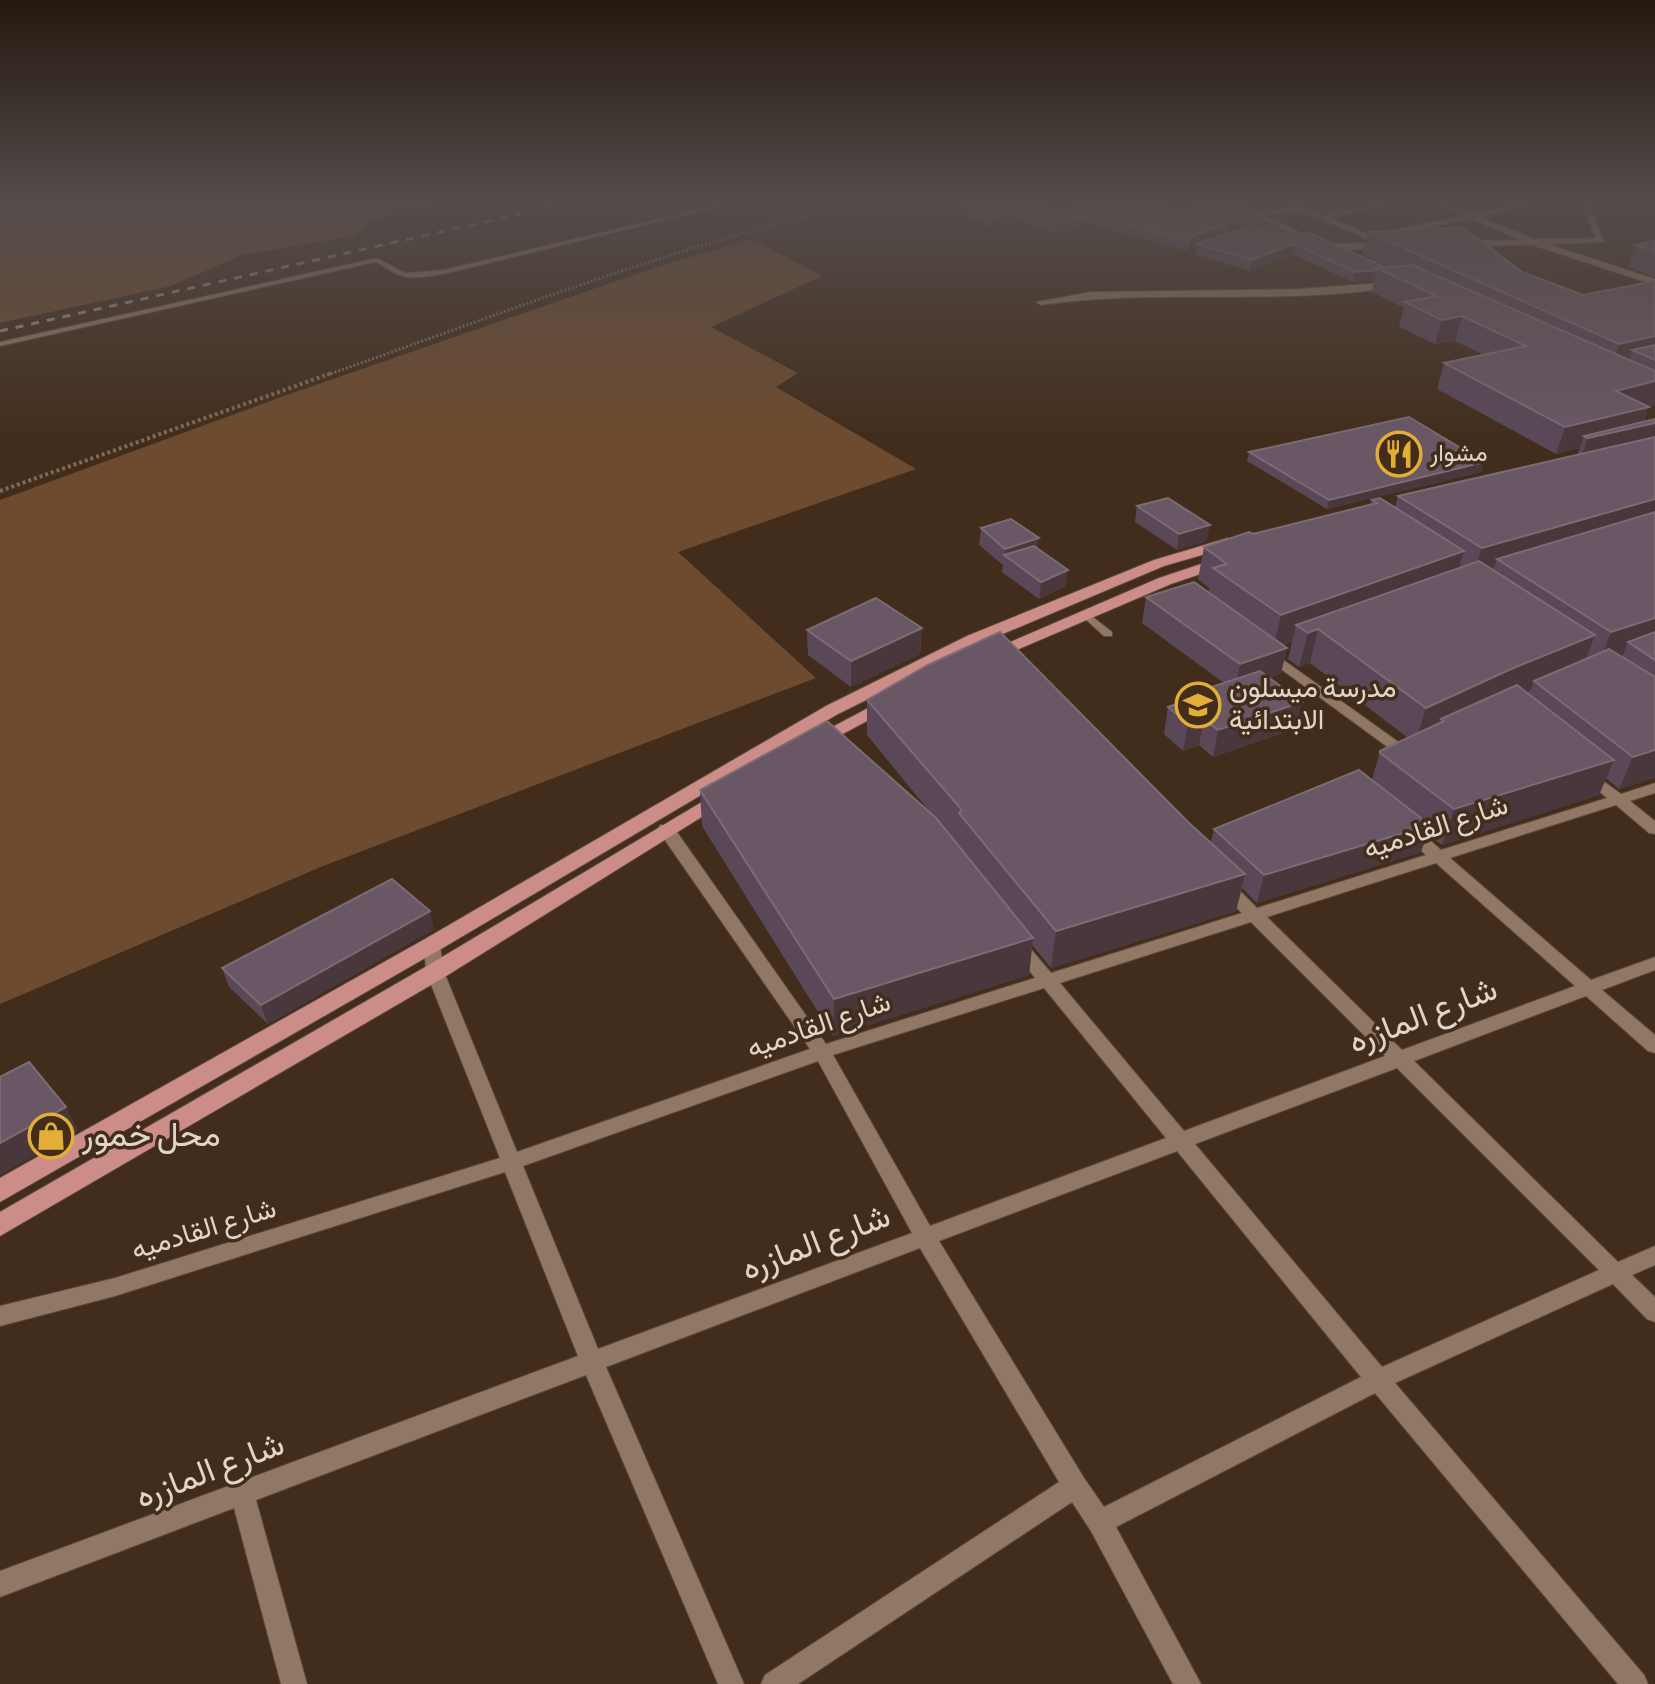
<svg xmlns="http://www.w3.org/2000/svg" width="1655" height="1684" viewBox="0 0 1655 1684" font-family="'Alegreya Sans',Vazirmatn,sans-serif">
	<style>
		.green { fill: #6e4b2e }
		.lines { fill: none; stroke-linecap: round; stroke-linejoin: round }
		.lane-casing { stroke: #5c4a3c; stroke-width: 2 }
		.street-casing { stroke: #5c4a3c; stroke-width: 2 }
		.secondary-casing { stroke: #5c4a3c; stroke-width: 2 }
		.primary-casing { stroke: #5c4a3c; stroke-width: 2 }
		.path-far1 { stroke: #7d6b5c; stroke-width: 3; stroke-dasharray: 2 2; stroke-linecap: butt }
		.path { stroke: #7d6b5c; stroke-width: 4; stroke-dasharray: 3 3; stroke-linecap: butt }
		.lane { fill: #917865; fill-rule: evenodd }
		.street { fill: #917865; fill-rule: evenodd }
		.secondary { fill: #ae8277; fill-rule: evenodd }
		.primary { fill: #cc8d88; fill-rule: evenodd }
		.rail { stroke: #9d8d80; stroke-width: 3; stroke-dasharray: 8 8; stroke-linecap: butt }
		.wall { fill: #5a4858 }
		.shaded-wall { fill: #4a373b }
		.building { fill: #695765; stroke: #7c6a74; stroke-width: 2 }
		.labels { text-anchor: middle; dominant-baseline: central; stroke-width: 7; stroke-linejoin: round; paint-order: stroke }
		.far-poi-label { font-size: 24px; fill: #e1d4c9; stroke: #422d1c; text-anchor: start }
		.poi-label { font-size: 28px; fill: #e1d4c9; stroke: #422d1c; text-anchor: start }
		.street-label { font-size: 28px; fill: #e1d4c9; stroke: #422d1c }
		.near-street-label { font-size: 34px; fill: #e1d4c9; stroke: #422d1c }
		.near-poi-label { font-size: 34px; fill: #e1d4c9; stroke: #422d1c; text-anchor: start }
	</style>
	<rect width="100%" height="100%" fill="#422d1c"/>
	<g class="green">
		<polygon points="0,204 443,204 371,220 353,236 242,255 171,286 0,323"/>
		<polygon points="752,239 822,276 711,327 798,373 776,387 916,469 678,552 816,678 323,866 0,1004 0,500 281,397 663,265"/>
	</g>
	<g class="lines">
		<g class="lane-casing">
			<g id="lane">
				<path d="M721 204H730L444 274C428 276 410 281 395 273 388 270 383 265 376 262L0 346V342L377 258 405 273 444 270Z"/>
				<polygon points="1381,204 1392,204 1320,219 1317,217"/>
				<polygon points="1432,204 1440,204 1477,217 1472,218"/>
				<polygon points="1085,611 1112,632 1112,636 1104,636 1082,616 1082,612"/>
			</g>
		</g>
		<g class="street-casing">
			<g id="street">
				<polygon points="1289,204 1299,204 1370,235 1519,204 1533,204 1480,217 1534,239 1596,238 1582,204 1590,204 1604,242 1548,244 1655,279 1655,285 1532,245 1462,246 1461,244 1465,241 1521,240 1471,219 1369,240 1302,211 1259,216 1255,214 1294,207"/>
				<polygon points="1386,243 1390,246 1389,248 1328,250 1324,247 1328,244"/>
				<path d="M1394 282 1398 285 1397 287C1280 306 1159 288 1041 305L1036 302 1091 292 1299 289Z"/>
				<polygon points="1268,649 1414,753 1416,756 1414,759 1404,759 1263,656 1261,653"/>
				<path d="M1588 770 1621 794 1655 783V793L1630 801 1655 821V834L1649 833 1616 805 1450 858 1591 980 1655 957V970L1602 990 1655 1035V1053L1648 1051 1586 996 1414 1061 1618 1262 1655 1246V1265L1632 1275 1655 1297V1322L1647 1319 1613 1284 1395 1383 1644 1675 1648 1684H1618L1375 1393 1116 1527 1201 1684H1173L1091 1531 1072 1502 798 1684H761L765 1675 1059 1482 920 1248 606 1367 744 1684H718L586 1375 256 1500 307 1684H281L234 1508 0 1597V1571L578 1356 505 1172 115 1296 0 1326V1306L115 1278 500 1158 426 972 424 944 427 940H439L444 972 517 1152 810 1049 660 833 658 829 660 825H672L826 1044 1035 978 1012 949 1009 945 1012 941H1024L1051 973 1242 913 1218 889 1216 885 1218 881H1230L1257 908 1426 855 1403 835 1401 831 1403 827H1415L1441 850 1607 798 1583 778 1580 775 1583 772ZM1436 863 1575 986 1402 1050 1267 917ZM1251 922 1385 1056 1184 1131 1060 983ZM1044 988 1166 1138 930 1226 833 1055ZM818 1061 912 1233 598 1349 523 1166ZM1397 1068 1599 1270 1382 1367 1195 1144ZM1177 1151 1361 1377 1104 1507 1084 1478 939 1241Z"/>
			</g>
		</g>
		<g class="secondary-casing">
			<polygon id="secondary" points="1230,204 1240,204 1320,242 1313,244"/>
		</g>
		<g class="primary-casing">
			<g id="primary">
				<polygon points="1228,538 1233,540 1233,546 1164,566 979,644 838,714 441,949 0,1202 0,1178 425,939 826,706 967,636 1154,560"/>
				<polygon points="1225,556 1230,558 1230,564 1171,584 993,660 981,660 978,656 1159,578"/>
				<polygon points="889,697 895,698 898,702 895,706 822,745 808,745 806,741"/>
				<polygon points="722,790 729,792 732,796 729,800 443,978 0,1236 0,1212 427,966"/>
			</g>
		</g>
		<path class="path-far1" d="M327 375C501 314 675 245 856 204"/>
		<polyline class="path" points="0,491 332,373"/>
		<use href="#lane" class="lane"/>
		<use href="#street" class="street"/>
		<use href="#secondary" class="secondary"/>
		<use href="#primary" class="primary"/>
		<polyline class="rail" points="0,331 565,204"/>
	</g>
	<g class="wall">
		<polygon points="954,204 1226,204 1280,224 1278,233 1385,267 1389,267 1362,254 1367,232 1522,272 1583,295 1655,281 1655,405 1648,407 1644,422 1655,419 1655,778 1619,789 1606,778 1599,795 1442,845 1427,834 1421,852 1257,903 1242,888 1236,911 1051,968 1032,945 1029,975 833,1036 702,826 700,790 935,818 867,735 867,700 1188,822 1211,843 1214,829 1372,780 1380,751 1408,738 1310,663 1299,667 1288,659 1292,642 1283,645 1287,648 1281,673 1269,678 1302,702 1295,729 1213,757 1199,745 1183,751 1164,734 1168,707 1186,701 1187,695 1224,683 1142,623 1146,597 1209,592 1209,588 1198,579 1204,547 1370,504 1372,500 1395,507 1398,496 1577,455 1580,448 1556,454 1437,389 1444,363 1484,355 1455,341 1435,344 1399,327 1404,308 1372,292 1374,280 1353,282 1292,254 1250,271 1195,254 1197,244 1278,233 1198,215 1228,232 1189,246 1187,251 1091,224 1054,234 1019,221 992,227 954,211"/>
		<polygon points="1655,241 1655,277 1628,266 1635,245"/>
		<polygon points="1249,452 1484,462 1481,472 1327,509 1247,461"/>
		<polygon points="1137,506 1207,541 1177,550 1135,522"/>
		<polygon points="981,528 1038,549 1066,586 1039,599 1002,572 1003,565 979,545"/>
		<polygon points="922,628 920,654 851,687 808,655 807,630"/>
		<polygon points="434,929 268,1024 229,987 222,968"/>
	</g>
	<g class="shaded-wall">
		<polygon points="1052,204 1091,204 1046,214 1045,209 1047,205"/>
		<polygon points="1020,212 1019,221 992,227 992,218"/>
		<polygon points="1092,215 1091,224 1054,234 1055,225"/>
		<polygon points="1229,223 1228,232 1189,246 1187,251 1190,237"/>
		<polygon points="1294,244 1292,254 1250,271 1252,260"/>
		<polygon points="1377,270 1374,280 1353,282 1355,272"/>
		<polygon points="1462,316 1455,341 1435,344 1442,320"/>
		<polygon points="1655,336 1655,359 1632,350 1627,366 1610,370 1619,344"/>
		<polygon points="1655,381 1655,405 1630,412 1649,407 1642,426 1655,423 1655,446 1578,466 1588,438 1584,436 1580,448 1556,454 1565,427 1616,391"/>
		<polygon points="1484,462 1481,472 1327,509 1329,500"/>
		<polygon points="1655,499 1655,524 1497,559 1492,572 1472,578 1482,548"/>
		<polygon points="1210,525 1207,541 1177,550 1179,534"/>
		<polygon points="1039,538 1037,555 1005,556 1005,549"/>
		<polygon points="1464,551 1454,584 1318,629 1310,663 1299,667 1308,633 1296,625 1292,642 1273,649 1281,615"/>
		<polygon points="1068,570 1066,586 1039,599 1041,582"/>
		<polygon points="1655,618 1655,644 1628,642 1623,655 1599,663 1611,632"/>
		<polygon points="922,628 920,654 851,687 851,661"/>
		<polygon points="1595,635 1582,669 1534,681 1531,690 1499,703 1441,719 1436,733 1415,743 1426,708 1511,669"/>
		<polygon points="1287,648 1281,673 1235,690 1240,664"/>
		<polygon points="1302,702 1295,729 1213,757 1218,730"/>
		<polygon points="1204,719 1199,745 1183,751 1188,724"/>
		<polygon points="1655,750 1655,778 1619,789 1633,757"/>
		<polygon points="1614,760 1599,795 1442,845 1454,809"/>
		<polygon points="1430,825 1421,852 1257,903 1264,875"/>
		<polygon points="1245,874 1236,911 1051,968 1056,931"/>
		<polygon points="430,911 434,929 268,1024 261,1005"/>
		<polygon points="1033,938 1029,975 833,1036 834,999"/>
		<polygon points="66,1107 78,1131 0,1175 0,1143"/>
	</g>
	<g class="building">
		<polygon points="960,204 1052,204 1047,205 1045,209 1051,212 1090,204 1154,204 1229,223 1190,237 1188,242 1092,215 1055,225 1020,212 992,218"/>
		<polygon points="1191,204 1226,204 1280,224"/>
		<polygon points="1247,227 1272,233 1309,233 1385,267 1377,268 1377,270 1355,272 1294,244 1252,260 1197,244"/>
		<polygon points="1463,227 1522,272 1583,295 1655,281 1655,336 1619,344 1367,232"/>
		<polygon points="1655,241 1655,252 1635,245"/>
		<polygon points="1412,265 1655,371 1655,381 1616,391 1649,407 1565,427 1444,363 1526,346 1462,316 1442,320 1405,302 1436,296 1377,268"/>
		<polygon points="1655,345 1655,360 1632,350"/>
		<polygon points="1409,417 1484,462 1329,500 1249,452"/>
		<polygon points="1655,419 1655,423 1588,438 1584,436"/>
		<polygon points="1655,437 1655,499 1482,548 1398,496"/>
		<polygon points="1168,498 1210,525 1179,534 1137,506"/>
		<polygon points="1380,498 1464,551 1281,615 1213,568 1227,564 1204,547 1249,532 1253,534 1377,503 1372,500"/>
		<polygon points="1655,512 1655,618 1611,632 1497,559"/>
		<polygon points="1011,519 1039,538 1005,549 981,528"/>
		<polygon points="1034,546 1068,570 1041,582 1004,555"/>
		<polygon points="1479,561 1595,635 1511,669 1426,708 1318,629 1308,633 1296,625"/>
		<polygon points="1194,582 1287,648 1240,664 1146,597"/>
		<polygon points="876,598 922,628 851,661 807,630"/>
		<polygon points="1000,632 1188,822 1245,874 1056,931 959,813 962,810 867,700 928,665"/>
		<polygon points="1655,632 1655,660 1628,642"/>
		<polygon points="1609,649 1655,677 1655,750 1633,757 1534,681"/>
		<polygon points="1260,671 1302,702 1218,730 1204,719 1188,724 1168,707 1193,699 1187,695"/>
		<polygon points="1517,685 1614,760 1454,809 1380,753 1380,751 1444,721 1441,719"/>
		<polygon points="827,721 936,818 1033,938 834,999 700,790"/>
		<polygon points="1359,770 1430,825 1264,875 1214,829"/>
		<polygon points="392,879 430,911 261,1005 222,968"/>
		<polygon points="29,1062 66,1107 0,1143 0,1077"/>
	</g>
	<linearGradient id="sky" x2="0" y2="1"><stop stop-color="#24190f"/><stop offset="0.46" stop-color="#544c4b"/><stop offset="1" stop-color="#544c4b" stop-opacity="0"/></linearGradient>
	<rect width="1655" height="440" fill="url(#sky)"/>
	<defs>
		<g id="restaurant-ring" transform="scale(2.3)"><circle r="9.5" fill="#422d1c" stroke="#e3ae35" stroke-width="1.5"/><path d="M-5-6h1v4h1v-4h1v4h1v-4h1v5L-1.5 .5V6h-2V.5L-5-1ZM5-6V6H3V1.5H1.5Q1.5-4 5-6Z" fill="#e3ae35"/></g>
		<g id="school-ring" transform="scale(2.3)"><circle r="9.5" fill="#422d1c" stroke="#e3ae35" stroke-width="1.5"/><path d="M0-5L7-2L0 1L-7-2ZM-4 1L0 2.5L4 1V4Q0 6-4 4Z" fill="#e3ae35"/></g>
		<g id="shop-ring" transform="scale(2.3)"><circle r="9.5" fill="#422d1c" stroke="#e3ae35" stroke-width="1.5"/><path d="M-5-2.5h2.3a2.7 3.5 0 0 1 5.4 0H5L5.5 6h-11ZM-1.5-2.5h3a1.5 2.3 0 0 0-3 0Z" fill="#e3ae35"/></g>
	</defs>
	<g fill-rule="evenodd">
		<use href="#restaurant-ring" x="1399" y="454"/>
		<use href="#school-ring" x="1198" y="705"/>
		<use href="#shop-ring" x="51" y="1136"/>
	</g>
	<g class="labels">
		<g class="far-poi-label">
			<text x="1430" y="454">مشوار</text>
		</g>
		<g class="poi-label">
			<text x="1229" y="689">مدرسة ميسلون<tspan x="1229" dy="32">الابتدائية</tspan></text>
		</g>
		<g class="street-label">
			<text transform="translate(1436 828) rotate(-18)">شارع القادميه</text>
			<text transform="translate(819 1026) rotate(-19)">شارع القادميه</text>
			<text transform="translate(204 1230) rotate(-17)">شارع القادميه</text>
		</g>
		<g class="near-street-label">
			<text transform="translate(1423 1016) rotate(-21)">شارع المازره</text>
			<text transform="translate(816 1243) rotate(-21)">شارع المازره</text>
			<text transform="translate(210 1471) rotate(-21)">شارع المازره</text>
		</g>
		<g class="near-poi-label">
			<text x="82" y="1136">محل خمور</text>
		</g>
	</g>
</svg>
